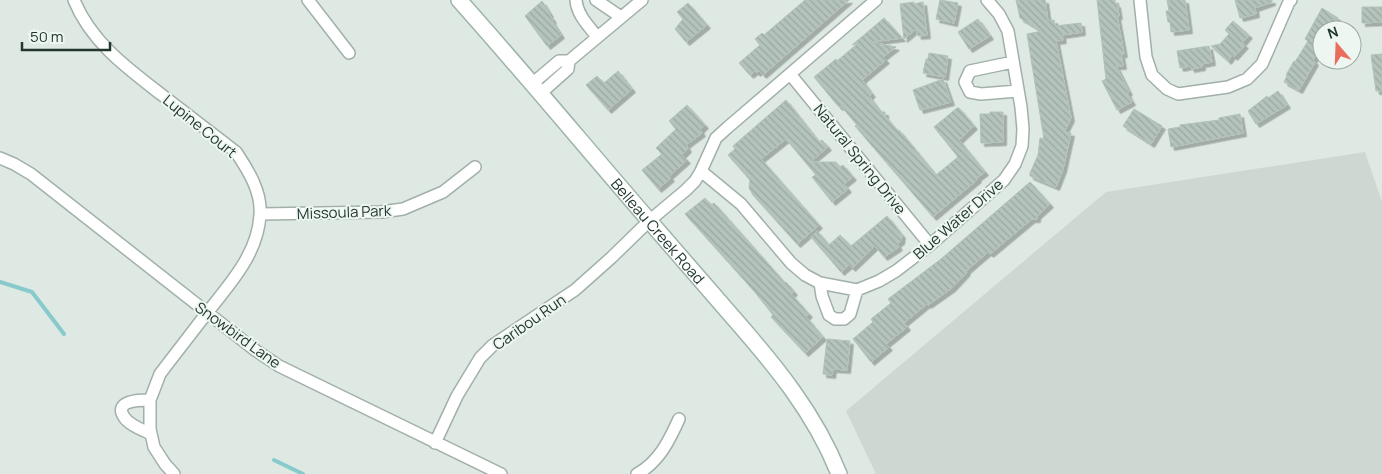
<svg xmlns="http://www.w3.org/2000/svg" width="1382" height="474" font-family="Manrope,sans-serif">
	<defs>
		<pattern id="building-back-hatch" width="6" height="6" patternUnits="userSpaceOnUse" patternTransform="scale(1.25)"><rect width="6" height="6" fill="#b4c3bb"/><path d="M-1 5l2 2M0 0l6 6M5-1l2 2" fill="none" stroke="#9aa8a1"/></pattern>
		<filter id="shadow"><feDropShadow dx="3.5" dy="3.5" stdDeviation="0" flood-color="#0004"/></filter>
	</defs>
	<rect width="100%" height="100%" fill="#dee9e3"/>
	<path fill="#ccd8d1" d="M1365 152 1382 202V474H876L846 411 1106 192Z"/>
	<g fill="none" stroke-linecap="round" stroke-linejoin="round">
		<path stroke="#88cacc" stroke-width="4" d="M0 282 32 292 64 334
			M274 460 303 474"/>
	</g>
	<path fill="url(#building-back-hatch)" stroke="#b1c2b9" filter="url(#shadow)" d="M805 0H849L763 75 759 71 757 73 755 71 750 75 739 63 760 45 755 39 762 33 764 35Z
		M940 0 958 3 954 23 936 19Z
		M1016 0H1045L1048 21 1054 20 1055 26 1081 23 1082 32 1062 35 1063 40 1056 41 1071 118 1064 132 1071 133 1063 169 1056 187 1030 176V173L1038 155 1040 138 1044 139 1027 34 1042 31 1020 18Z
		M1097 0H1115V4H1117L1119 16H1117L1124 54H1121L1123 66H1116L1129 92 1127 93 1132 102 1117 110 1102 81 1106 79Z
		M1167 0H1185L1189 30 1171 32 1170 22H1168L1166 11H1169Z
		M1235 0H1272V2L1255 8 1256 14 1240 18Z
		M542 1 550 14H549L553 20 552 21 561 35 547 46 525 16Z
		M914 2V4L923 2 927 35 918 36 916 29 904 39 900 4Z
		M688 3 707 25 686 42 675 29 683 19 677 12Z
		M1362 7H1382V22L1362 23Z
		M1322 8 1338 18 1331 30H1322V45L1313 60 1315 62 1299 90 1284 82 1287 76 1286 75 1294 61 1295 62 1308 41 1305 39Z
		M884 18 902 38 871 42 896 47 883 57 886 60 862 80 872 94 869 96 876 106 882 112H885V116L889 121 898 131 899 130 936 175 958 157 934 127 957 108H959L974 126 959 140 985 172 977 178 978 179 933 217 855 126 857 125 841 106 839 107 814 77 836 59 837 61 857 44 852 45Z
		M978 19 990 36 969 49 958 32Z
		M1233 21 1249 35 1242 43 1245 45 1234 57 1232 55 1228 61 1211 46 1220 44 1229 34 1225 30Z
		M1209 46 1212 62 1202 64V67L1191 69 1190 66 1180 68 1177 51Z
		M929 53 948 56 945 77 923 73 926 59H928Z
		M1382 54V91H1376L1371 55Z
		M618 71 632 89 608 110 586 85 597 76 604 83Z
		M943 79 951 102 920 110 913 90Z
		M1278 91 1287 105 1256 124 1248 111 1267 96 1268 98Z
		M786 100 819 142 822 140 828 147 810 162H836L840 167 843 165 853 177 844 184 848 189 832 202 812 177 816 175 786 139 761 159 819 225 797 244 753 195 749 188 750 180 728 155 735 149 733 146Z
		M687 105 705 125 700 130 702 133 686 145 688 149 682 155 687 160 669 176 671 178 658 189 642 170 662 154 656 148 676 129 669 121Z
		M1134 109 1162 126 1151 144 1123 126Z
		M990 112H1003V142L981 143 980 114H990Z
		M1240 114 1243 133 1171 147 1168 129 1180 127V125L1219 120V118Z
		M1030 182 1050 204 1037 216V219H1032L990 254 988 252 966 271 967 272 952 288 928 305 927 304 904 323 907 327 886 344 889 347 871 362 853 339 873 322 871 319 891 303 888 299 941 259Z
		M705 198 711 205 714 203 785 283 786 282 794 292 791 294 809 314 806 317 823 337 805 353 771 317 773 315 754 291 685 214Z
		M887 216 902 235 901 241 897 244 899 247 884 257 875 246 852 268 849 265 841 272 811 237 817 231 829 245 840 235 851 246Z
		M827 339 850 341 847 370 833 369 832 375 823 374Z"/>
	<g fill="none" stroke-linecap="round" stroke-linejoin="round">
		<g stroke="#a2b0a9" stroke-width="14">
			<path id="minor" d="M74 0C91 42 127 68 162 95 187 114 211 133 236 152 248 170 262 192 260 215 258 254 229 285 206 314 191 334 175 354 160 374L150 400V429L154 447 165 464 174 474
				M308 0 349 53
				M576 0C577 15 589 26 597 37
				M596 0 621 17
				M1140 0 1146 57 1152 75 1167 89 1178 94 1228 87 1247 79 1262 64 1289 2 1291 0
				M1013 62 970 71 965 82 970 92 981 94 1018 91
				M790 74 930 245
				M533 83 559 61H569L642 0
				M541 93 568 69 569 61
				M0 158 14 164 31 174 255 350 279 366 501 474
				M701 171 741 204 791 263 805 275 820 283 857 290 879 281 896 271 930 245 1004 180 1015 164 1022 146 1023 129 1021 107 1008 31 999 14 987 0
				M261 214 381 212 403 209 443 192 475 167
				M820 283 822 296 829 315 835 319H844L850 314 857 290
				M150 400C141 400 113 400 124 417 129 425 143 430 151 434
				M435 443 457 396 480 358 493 345 575 290 611 258 649 221 686 190 695 181 701 171 716 138 727 128 876 0
				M637 474C659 462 669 441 679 419"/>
		</g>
		<g stroke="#9eb4a9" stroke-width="18">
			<g id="secondary">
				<path id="s1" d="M459 0C527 76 592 155 659 232 683 260 707 287 731 315 774 364 815 413 839 474"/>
			</g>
		</g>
		<use href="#minor" stroke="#fff" stroke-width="11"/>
		<use href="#secondary" stroke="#fff" stroke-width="15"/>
	</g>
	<g text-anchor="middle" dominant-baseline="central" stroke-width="4" stroke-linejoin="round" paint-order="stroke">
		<g font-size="15" fill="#21372e" stroke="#eef6f1">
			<text transform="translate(200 126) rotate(39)">Lupine Court</text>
			<text transform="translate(860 159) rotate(51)">Natural Spring Drive</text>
			<text transform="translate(344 212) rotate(-2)">Missoula Park</text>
			<text transform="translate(958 219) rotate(-41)">Blue Water Drive</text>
			<text stroke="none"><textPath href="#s1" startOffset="305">Belleau Creek Road</textPath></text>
			<text transform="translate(529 322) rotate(-35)">Caribou Run</text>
			<text transform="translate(238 335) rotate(36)">Snowbird Lane</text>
		</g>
	</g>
	<g transform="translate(1337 45) rotate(341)"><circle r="24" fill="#eef6f1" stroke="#9caaa3"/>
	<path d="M0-4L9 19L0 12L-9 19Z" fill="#ea6c5b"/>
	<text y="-8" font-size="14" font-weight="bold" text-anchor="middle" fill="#21372e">N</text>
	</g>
	<path d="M22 42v8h88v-8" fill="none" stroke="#21372e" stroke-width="2.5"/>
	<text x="30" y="42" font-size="15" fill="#21372e" stroke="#eef6f1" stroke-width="4" paint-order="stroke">50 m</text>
</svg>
